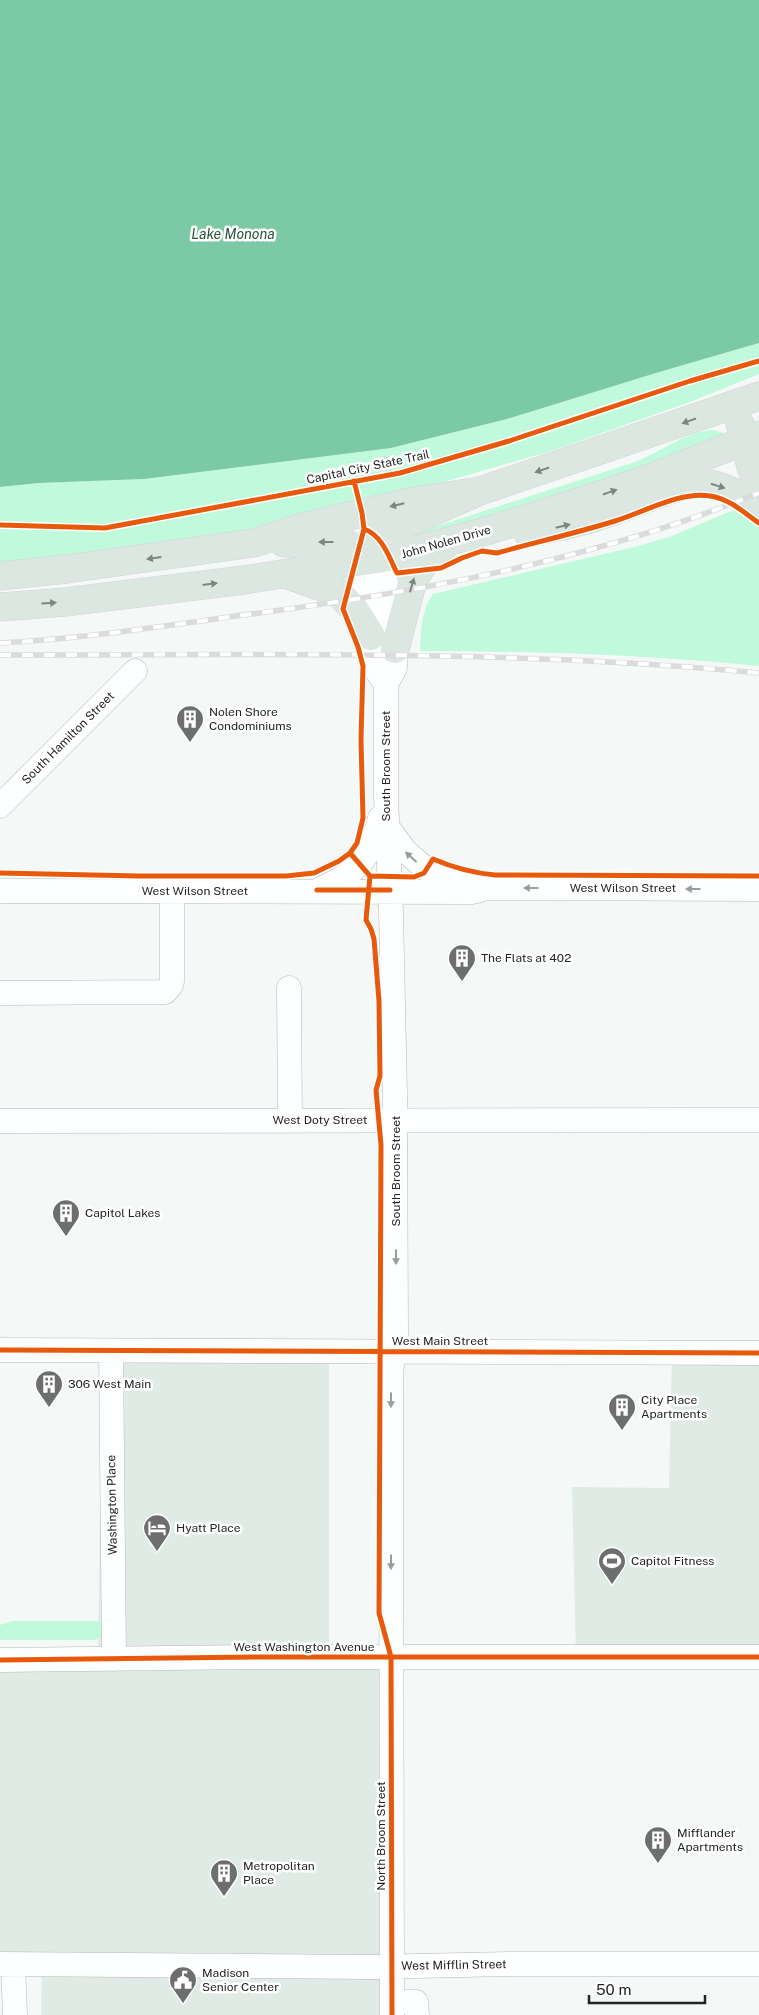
<svg xmlns="http://www.w3.org/2000/svg" width="759" height="2015" font-family="'Public Sans',sans-serif">
	<rect width="100%" height="100%" fill="#f4f8f6"/>
	<path fill="#e1ebe5" d="M102 1351H329V1657H391L392 2015H41L42 1965 0 1964V1660L98 1659Z
		M672 1353H759V1657H576L572 1487 669 1488Z"/>
	<path fill="#c1f9dc" d="M759 343V374L690 402 551 451 409 492 261 529 0 565V487L39 483 144 479 391 448 507 419 656 373Z
		M712 430 724 433 727 439 596 487 406 540 405 538 416 533 638 461 683 438 699 432Z
		M743 506 759 516V666C647 655 533 651 420 651 421 631 421 611 433 594L638 546 672 536Z
		M12 1621H101L104 1622 102 1635 96 1640H0V1625Z"/>
	<path fill="#7ccaa5" d="M0 0H759V343L656 373 507 419 391 448 144 479 39 483 0 487Z"/>
	<g fill="none" stroke-linecap="round" stroke-linejoin="round">
		<g stroke="#b6b9b7" stroke-width="25">
			<path id="minor" d="M386 684 374 667 364 580 365 571 369 560 380 568 385 575 395 649V668L386 684V797L391 912 395 1094 396 1334 391 1373 392 2015
				M0 806 135 671
				M386 825 405 851 426 869 440 876 487 888 759 889
				M322 888C359 872 371 857 380 818
				M0 891 473 892 487 888
				M289 988 290 1120
				M1 993 165 992 171 985 172 981V891
				M0 1121 759 1120
				M0 1350 759 1353
				M111 1351 114 1659
				M0 1660 263 1657H759
				M0 1964 370 1967 509 1964H759
				M13 1965 15 2015
				M392 2002H416L417 2015"/>
		</g>
		<g stroke="#d3d5d4" stroke-width="29">
			<path id="major" d="M740 424 751 467 759 485
				M528 533C557 528 584 522 611 512 632 505 682 482 702 483 723 484 741 497 759 505
				M284 543 344 542 357 550 369 560
				M369 560 379 540 387 532 480 491 759 396
				M288 575 339 593 354 609 371 636
				M0 576 67 569 254 543 299 528 409 502 480 491
				M0 607 65 602 244 580 389 557 480 533 601 495 653 477 759 435
				M395 649 413 580 427 559 446 544"/>
		</g>
		<use href="#minor" stroke="#fdfefe" stroke-width="24"/>
		<use href="#major" stroke="#dce7e2" stroke-width="28"/>
		<g stroke="#dadbda" stroke-width="5.5">
			<path id="rail" d="M0 643C79 639 158 627 236 616 415 593 592 561 759 493
				M0 655C253 655 507 649 759 673"/>
		</g>
		<use href="#rail" stroke="#fff" stroke-width="4" stroke-dasharray="11" stroke-linecap="butt"/>
		<g stroke="#fff" stroke-width="8">
			<path id="cycleway" d="M0 525 105 528 400 473 509 441 690 381 759 361
				M364 529C382 535 389 557 397 573L441 568 462 558 482 551 497 553C537 542 576 533 615 521 644 512 681 491 710 496 730 499 743 512 759 523
				M350 853 370 876 366 920 371 929 374 939 379 1001 380 1076 376 1090 381 1145 379 1613 391 1657 392 2015
				M0 873 139 876H286L314 873 339 861 350 853 357 843 363 818 361 740 363 666 358 647 343 609 364 529 362 513 354 481
				M370 876 414 877 424 873 433 859C454 868 473 873 495 875L759 876
				M317 890H390
				M0 1350 759 1353
				M0 1660 263 1657H759"/>
		</g>
		<use href="#cycleway" stroke="#e8590c" stroke-width="5"/>
	</g>
	<defs><path id="oneway-solid" d="M-6-.8H1V-3.2L6.5 0L1 3.2V.8H-6Z" transform="scale(1.25)"/></defs>
	<g fill="#7f8682">
		<use href="#oneway-solid" transform="translate(689 421) rotate(161)"/>
		<use href="#oneway-solid" transform="translate(542 470) rotate(161)"/>
		<use href="#oneway-solid" transform="translate(718 486) rotate(18)"/>
		<use href="#oneway-solid" transform="translate(610 492) rotate(-19)"/>
		<use href="#oneway-solid" transform="translate(397 505) rotate(167)"/>
		<use href="#oneway-solid" transform="translate(563 526) rotate(-13)"/>
		<use href="#oneway-solid" transform="translate(326 542) rotate(180)"/>
		<use href="#oneway-solid" transform="translate(154 558) rotate(172)"/>
		<use href="#oneway-solid" transform="translate(210 584) rotate(-7)"/>
		<use href="#oneway-solid" transform="translate(412 585) rotate(-74)"/>
		<use href="#oneway-solid" transform="translate(49 603) rotate(-4)"/>
	</g>
	<g fill="#9a9c9b">
		<use href="#oneway-solid" transform="translate(411 857) rotate(-138)"/>
		<use href="#oneway-solid" transform="translate(531 888) rotate(-180)"/>
		<use href="#oneway-solid" transform="translate(693 889) rotate(-180)"/>
		<use href="#oneway-solid" transform="translate(396 1257) rotate(90)"/>
		<use href="#oneway-solid" transform="translate(391 1400) rotate(90)"/>
		<use href="#oneway-solid" transform="translate(391 1562) rotate(90)"/>
	</g>
	<defs>
		<g id="building-pin" transform="scale(1.4375)"><path d="M0 17L-7.5 6A9.5 9.5 0 1 1 7.5 6Z" fill="#6c6f6d" stroke="#fff"/><path d="M-4-6H4V6H1V3H-1V6H-4ZM-2.5-4.3h1.7v1.8h-1.7ZM.8-4.3h1.7v1.8H.8ZM-2.5-1h1.7V.8h-1.7ZM.8-1h1.7V.8H.8Z" fill="#fff"/></g>
		<g id="hotel-pin" transform="scale(1.4375)"><path d="M0 17L-7.5 6A9.5 9.5 0 1 1 7.5 6Z" fill="#6c6f6d" stroke="#fff"/><path d="M-6-4.5h1.5V1H6V5H4.5V3h-9V5H-6ZM-4 0a1.8 1.8 0 1 1 3.6 0ZM.5 0V-2.5h3Q6-2.5 6 0Z" fill="#fff"/></g>
		<g id="stadium-pin" transform="scale(1.4375)"><path d="M0 17L-7.5 6A9.5 9.5 0 1 1 7.5 6Z" fill="#6c6f6d" stroke="#fff"/><path d="M0-5a6.5 5 0 1 0 0 10a6.5 5 0 1 0 0-10ZM-3.5-1.8h7v3.6h-7Z" fill="#fff"/></g>
		<g id="civic-pin" transform="scale(1.4375)"><path d="M0 17L-7.5 6A9.5 9.5 0 1 1 7.5 6Z" fill="#6c6f6d" stroke="#fff"/><path d="M-.6-6.5H3V-4.5H.6V-3L4-1V1h2V6H-6V1h2V-1L-.6-3ZM-1.2 2.5V6h2.4V2.5Z" fill="#fff"/></g>
	</defs>
	<g fill-rule="evenodd">
		<use href="#building-pin" x="190" y="719"/>
		<use href="#building-pin" x="462" y="958"/>
		<use href="#building-pin" x="66" y="1213"/>
		<use href="#building-pin" x="49" y="1384"/>
		<use href="#building-pin" x="622" y="1407"/>
		<use href="#hotel-pin" x="157" y="1528"/>
		<use href="#stadium-pin" x="612" y="1561"/>
		<use href="#building-pin" x="658" y="1840"/>
		<use href="#building-pin" x="224" y="1873"/>
		<use href="#civic-pin" x="183" y="1980"/>
	</g>
	<g text-anchor="middle" dominant-baseline="central" stroke-width="5" stroke-linejoin="round" paint-order="stroke">
		<g font-size="12" fill="#222523" stroke="#fff">
			<text transform="translate(368 467) rotate(-12)">Capital City State Trail</text>
			<text transform="translate(446 542) rotate(-16)">John Nolen Drive</text>
			<text transform="translate(68 738) rotate(-45)">South Hamilton Street</text>
			<text transform="translate(386 766) rotate(-90)">South Broom Street</text>
			<text x="623" y="888">West Wilson Street</text>
			<text x="195" y="891">West Wilson Street</text>
			<text x="320" y="1120">West Doty Street</text>
			<text transform="translate(396 1171) rotate(-90)">South Broom Street</text>
			<text x="440" y="1341">West Main Street</text>
			<text transform="translate(112 1505) rotate(-91)">Washington Place</text>
			<text x="304" y="1647">West Washington Avenue</text>
			<text transform="translate(381 1836) rotate(-90)">North Broom Street</text>
			<text transform="translate(454 1965) rotate(-1)">West Mifflin Street</text>
		</g>
		<g font-size="12" fill="#222523" stroke="#fff" text-anchor="start">
			<text x="209" y="712">Nolen Shore<tspan x="209" dy="14">Condominiums</tspan></text>
			<text x="481" y="958">The Flats at 402</text>
			<text x="85" y="1213">Capitol Lakes</text>
			<text x="68" y="1384">306 West Main</text>
			<text x="641" y="1400">City Place<tspan x="641" dy="14">Apartments</tspan></text>
			<text x="176" y="1528">Hyatt Place</text>
			<text x="631" y="1561">Capitol Fitness</text>
			<text x="677" y="1833">Mifflander<tspan x="677" dy="14">Apartments</tspan></text>
			<text x="243" y="1866">Metropolitan<tspan x="243" dy="14">Place</tspan></text>
			<text x="202" y="1973">Madison<tspan x="202" dy="14">Senior Center</tspan></text>
		</g>
		<g font-size="14" font-style="italic" fill="#26523c" stroke="#fff">
			<text x="233" y="234">Lake Monona</text>
		</g>
	</g>
	<path d="M589 1995v8h116v-8" fill="none" stroke="#222523" stroke-width="2.5"/>
	<text x="596" y="1995" font-size="15" fill="#222523" stroke="#ffffff" stroke-width="4" paint-order="stroke">50 m</text>
</svg>
